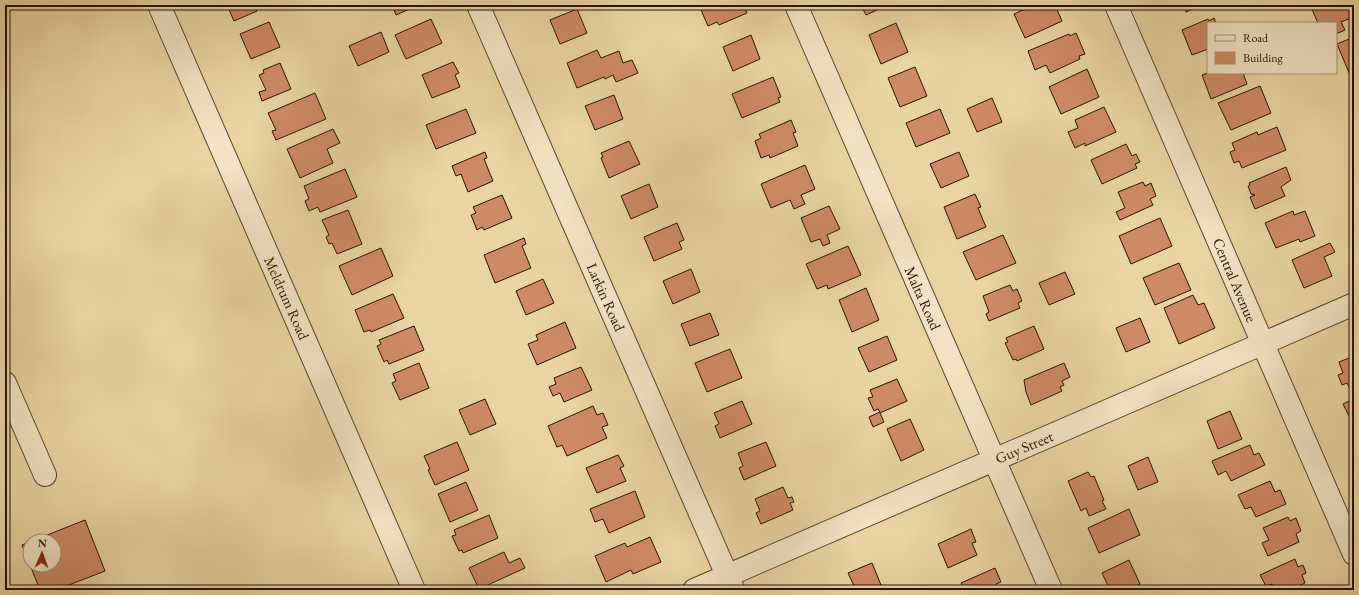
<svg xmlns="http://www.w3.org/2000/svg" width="1359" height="595" font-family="'EB Garamond',serif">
	<rect width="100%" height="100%" fill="#ead4a3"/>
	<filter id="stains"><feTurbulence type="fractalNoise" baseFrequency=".005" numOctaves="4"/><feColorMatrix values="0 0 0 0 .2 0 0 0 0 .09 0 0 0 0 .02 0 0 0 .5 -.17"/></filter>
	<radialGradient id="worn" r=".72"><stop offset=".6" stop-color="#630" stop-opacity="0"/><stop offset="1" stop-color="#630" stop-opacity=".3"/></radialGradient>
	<path fill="#ce8a66" stroke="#271100" d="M227 5H254L257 11 234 21Z
		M392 5H419L396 15Z
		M709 5H743L747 13 719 25 717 22 708 26 701 10 710 6Z
		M861 5H888L866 15Z
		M1034 5H1055L1062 21 1025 38 1014 14Z
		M1183 5H1202L1186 12Z
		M1317 5H1352L1354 10V17L1341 22 1345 30 1336 34V23H1318L1311 7Z
		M577 9 587 33 560 44 550 20Z
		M1214 18 1216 23H1208V49L1192 55 1182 30 1208 19 1209 21Z
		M431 19 442 43 406 59 395 35Z
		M269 22 280 47 251 59 240 34Z
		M896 23 908 52 881 64 869 35Z
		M381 32 389 52 358 66 349 46Z
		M1076 33 1085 54 1079 56 1080 59 1050 73 1046 65 1035 70 1028 51 1069 34 1070 36Z
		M751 35 760 59 733 71 723 47Z
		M1354 37V73L1350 75 1337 44Z
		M597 50 601 58 619 51 623 63 632 60 638 73 616 82 613 75 605 79 604 77 577 88 567 63Z
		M453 62 459 73 455 75 460 87 432 98 422 75Z
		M280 63 291 89 262 101 259 92 266 90 259 75 264 73 263 70Z
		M915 67 927 96 900 107 888 78Z
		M1087 69 1099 97 1061 114 1049 87Z
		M1208 73H1244H1243L1247 84 1211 99 1202 75Z
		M773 77 781 97 778 98 780 102 742 118 732 94Z
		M1260 86 1271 113 1231 130 1218 103Z
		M315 93 326 119 276 140 272 131 276 130 268 113Z
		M614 95 623 119 595 130 585 106Z
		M992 98 1002 122 977 132 967 109Z
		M1104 107 1116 132 1085 146V143L1075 148 1068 132 1078 128 1075 120Z
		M466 109 476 133 436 149 426 125Z
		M940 109 950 133 916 147 906 123Z
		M791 120 796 132 793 133 798 146 770 158 769 155 761 158 755 141 761 138 759 134Z
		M1277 127 1286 150 1242 168 1239 161 1234 163 1230 152 1235 150 1232 143 1257 132 1258 135Z
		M333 129 340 143 327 149 333 163 300 178 287 149Z
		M629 141 640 164 609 178 601 158 603 157 601 153Z
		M1126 144 1132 156 1136 154 1140 162 1135 164 1137 168 1102 184 1091 160Z
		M485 152 487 158 484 159 493 181 468 192 461 174 456 176 452 166Z
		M959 152 969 176 941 188 930 164Z
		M805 165 815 189 801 195 805 204 794 209 790 200 771 208 761 184Z
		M1286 167 1291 180 1281 187 1285 196 1255 209 1250 197 1255 195 1251 194 1248 186 1250 185 1249 183Z
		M345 169 357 197 320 212 318 207 309 211 305 201 309 199 304 186Z
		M1143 182 1145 186 1151 183 1156 196 1150 199 1153 205 1120 220 1116 212 1125 208 1118 192Z
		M649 184 658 207 631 219 621 196Z
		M975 194 981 207 978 208 986 227 957 239 944 207Z
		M502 195 512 218 484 230 482 227 477 230 471 215 476 213 473 207Z
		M829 206 840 229 827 235 830 243 823 246 820 239 811 242 801 218Z
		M348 210 362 244 337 254 332 243 329 244 326 237 329 235 322 220Z
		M1293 211 1294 215 1305 211 1315 236 1300 242 1299 239 1276 248 1265 223Z
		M1160 218 1172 246 1131 264 1119 236Z
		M677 223 684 240 679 242 682 249 654 261 644 237Z
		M1003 235 1016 263 976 280 963 252Z
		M524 238 526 244 522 246 531 268 495 283 484 255Z
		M1330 243 1335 252 1324 257 1332 276 1304 288 1292 260Z
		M848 246 861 275 828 289 827 285 817 289 806 264Z
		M381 248 393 276 352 295 339 266Z
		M1179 263 1191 290 1155 305 1143 278Z
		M691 269 700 292 673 304 663 281Z
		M1065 272 1075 294 1049 305 1039 283Z
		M543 279 554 303 526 315 516 291Z
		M1010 285 1013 291 1017 289 1022 301 1018 303 1020 308 989 321 986 314 989 312 983 296Z
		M866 288 879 320 852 332 839 300Z
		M393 294 404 318 371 332 370 330 364 332 355 310Z
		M1193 295 1198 305 1204 303 1215 328 1179 344 1164 308Z
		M710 313 719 335 690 346 681 324Z
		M1140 318 1150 342 1126 352 1116 328Z
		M565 322 576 348 537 365 528 344 538 340 536 335Z
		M414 326 424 350 389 364 387 360 384 362 377 346 381 344 379 340Z
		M1034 326 1044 349 1017 361 1016 359 1013 360 1005 343 1008 342 1006 338Z
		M887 336 897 360 869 372 858 348Z
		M730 349 742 378 707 392 695 363Z
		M1354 356V389L1351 391 1347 383 1342 385 1338 375 1343 373 1339 362Z
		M419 363 429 388 400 400 392 383 396 381 393 374Z
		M1064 363 1070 377 1062 381 1064 385 1060 387 1062 391 1031 405 1026 392 1024 380Z
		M581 367 592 390 564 402 560 393 553 396 549 387 556 384 554 378Z
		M897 379 907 401 880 413 884 422 873 427 869 417 880 412 878 409 874 411 868 398 873 397 870 390Z
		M485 399 496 424 470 435 459 410Z
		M1354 399V426L1343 404Z
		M742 401 752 424 720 438 715 426 719 424 714 413Z
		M593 406 597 415 603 413 608 425 602 427 607 438 567 456 562 445 557 447 548 426Z
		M1230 411 1242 439 1218 449 1207 421Z
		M910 419 924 450 901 461 887 429Z
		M457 442 469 470 435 485 428 470 430 469 424 456Z
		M766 442 776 466 744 480 739 468 743 466 738 453Z
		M1250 445 1254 455 1259 453 1265 465 1231 481 1226 471 1218 475 1212 461Z
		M618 455 624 466 620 468 626 481 597 493 586 468Z
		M1148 457 1158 482 1138 490 1128 466Z
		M1088 472 1091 477 1094 476 1104 500 1102 501 1106 509 1089 516 1086 508 1081 511 1068 481Z
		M1270 481 1275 492 1280 490 1286 504 1256 517 1251 507 1245 509 1238 495Z
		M466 482 478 510 450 522 438 494Z
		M783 487 788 498 792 497 794 502 790 503 793 510 761 524 756 513 760 511 755 499Z
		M635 491 645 517 609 533 603 519 595 522 590 509Z
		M1129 509 1140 535 1099 553 1088 528Z
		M489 515 498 538 463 553 462 550 459 551 452 536 456 535 454 530Z
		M1288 517 1290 521 1296 518 1301 531 1296 534 1299 542 1268 556 1262 543 1269 540 1263 528Z
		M85 520 105 571 56 590H40L22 545 30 542V565H54V541H32Z
		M971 529 976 542 972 543 977 555 948 568 938 544Z
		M650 537 661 562 633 574 631 570 606 582 595 556 625 543 627 547Z
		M504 552 509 563 520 558 525 568 479 589 469 568Z
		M1295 559 1298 567 1303 565 1306 573 1302 575 1305 583 1290 590H1274L1272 584 1266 586 1260 575Z
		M1129 560 1140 584 1128 590H1110L1102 573Z
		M872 563 881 585 870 590H856L848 573Z
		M995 568 1001 582 996 584 999 590H964L961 583Z
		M843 586 845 590H833Z"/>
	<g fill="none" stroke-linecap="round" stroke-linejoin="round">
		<g stroke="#584229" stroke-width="24">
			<path id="street" d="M159 5 414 590
				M478 5 733 589
				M796 5 1051 590
				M1116 5 1354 554
				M5 383 45 475
				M694 590 1354 304"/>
		</g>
		<use href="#street" stroke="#f1e3c3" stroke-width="22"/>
	</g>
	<g text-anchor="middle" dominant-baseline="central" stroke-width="3" stroke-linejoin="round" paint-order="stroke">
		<g font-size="15" fill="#271100" stroke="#f1e3c3">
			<text transform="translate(1235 280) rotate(67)">Central Avenue</text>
			<text transform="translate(606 297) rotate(66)">Larkin Road</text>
			<text transform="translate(287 298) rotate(66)">Meldrum Road</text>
			<text transform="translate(923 298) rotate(66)">Malta Road</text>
			<text transform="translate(1024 447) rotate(-23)">Guy Street</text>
		</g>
	</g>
	<rect width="1359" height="595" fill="none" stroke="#ead4a3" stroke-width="20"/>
	<rect x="6" y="6" width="1347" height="583" fill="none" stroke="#271100" stroke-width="2"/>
	<rect x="10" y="10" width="1339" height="575" fill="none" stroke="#271100"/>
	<rect x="1207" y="22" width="130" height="52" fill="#f1e3c3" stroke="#a08f75"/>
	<rect x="1215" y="35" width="20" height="6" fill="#f1e3c3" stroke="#a08f75"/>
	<text x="1243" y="42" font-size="12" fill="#271100">Road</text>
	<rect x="1215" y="52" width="20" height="12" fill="#ce8a66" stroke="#a08f75"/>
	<text x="1243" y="62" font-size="12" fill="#271100">Building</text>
	<g transform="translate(42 553) rotate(2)"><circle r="19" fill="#f1e3c3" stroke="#a08f75"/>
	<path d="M0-3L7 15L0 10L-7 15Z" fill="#8f2418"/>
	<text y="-6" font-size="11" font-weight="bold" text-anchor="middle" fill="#271100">N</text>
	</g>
	<rect width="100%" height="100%" filter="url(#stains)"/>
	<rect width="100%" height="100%" fill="url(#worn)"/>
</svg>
